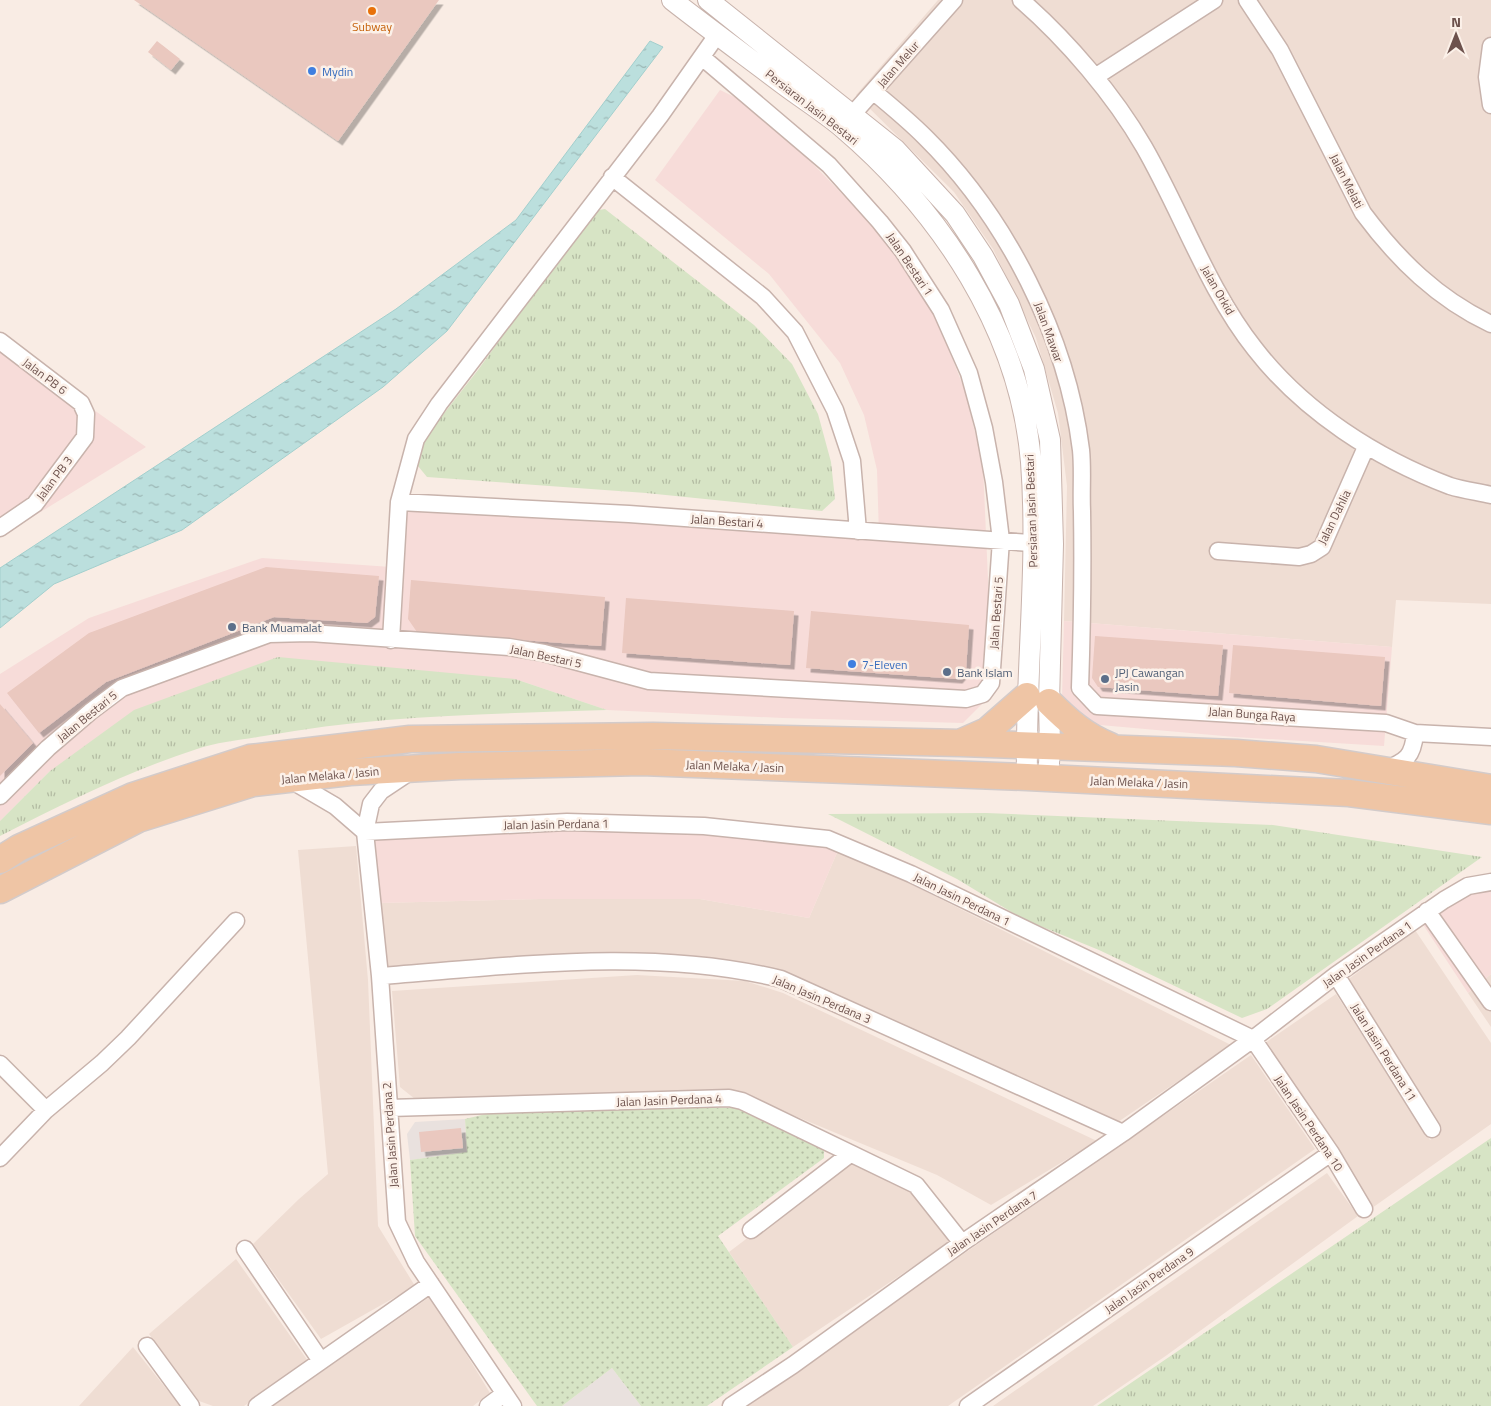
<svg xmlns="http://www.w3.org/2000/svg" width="1491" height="1406" font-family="'Titillium Web',sans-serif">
	<defs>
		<pattern id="grass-tufts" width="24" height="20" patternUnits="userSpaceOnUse" patternTransform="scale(1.25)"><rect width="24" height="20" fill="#d7e4c5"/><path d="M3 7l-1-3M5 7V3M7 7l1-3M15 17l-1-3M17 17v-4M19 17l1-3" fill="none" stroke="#b3bba2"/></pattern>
		<pattern id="park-dots" width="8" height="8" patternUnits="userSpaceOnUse" patternTransform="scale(1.25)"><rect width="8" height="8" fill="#d7e4c5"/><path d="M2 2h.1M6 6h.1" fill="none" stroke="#b3bba2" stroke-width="1.8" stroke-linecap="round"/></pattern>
		<pattern id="water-ripples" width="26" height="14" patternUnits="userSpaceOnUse" patternTransform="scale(1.25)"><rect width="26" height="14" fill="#bbdfdd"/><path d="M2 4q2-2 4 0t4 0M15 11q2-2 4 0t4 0" fill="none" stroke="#9cb7b5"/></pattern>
		<filter id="shadow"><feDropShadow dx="4.5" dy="4.5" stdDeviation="0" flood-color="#0004"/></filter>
	</defs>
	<rect width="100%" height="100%" fill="#f9ece4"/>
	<path fill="#efddd3" d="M938 0H1491V604L1396 600 1392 647 1064 621 1067 486 1058 413 1036 338 993 249 954 192 856 95Z
		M356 846 368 980 378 1226 415 1286 321 1339 253 1244 299 1199 328 1174 298 850Z
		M839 848 1231 1045 1115 1124 780 971 679 958 384 970 380 903 541 899H700L809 918Z
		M1415 930 1491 1043V1124L1372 1208 1265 1043 1336 994 1430 1140 1442 1129 1346 981Z
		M1491 974V1027L1468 993Z
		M637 975 745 981 783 993 1097 1141 991 1205 937 1175 735 1091 415 1099 400 1087 392 991Z
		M1251 1055 1315 1149 948 1406H744Z
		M850 1160 914 1192 953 1240 793 1347 729 1252Z
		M1327 1173 1358 1216 1167 1355 1093 1406H993Z
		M236 1259 308 1361 244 1406H213L199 1401 149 1334Z
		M431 1296 490 1393 473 1406H273Z
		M133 1347 180 1406H79Z"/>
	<path fill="#f7dcd9" d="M720 90 747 103 813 164 888 241 935 314 965 391 983 466 993 693 963 723 783 718 607 710 515 679 50 771 0 821V674L89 618 262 558 391 567 395 495 879 535 877 470 864 415 840 363 769 274 655 180Z
		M0 343 146 447 0 537Z
		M1064 621 1392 647 1384 746 1235 737 1089 724 1062 698Z
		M575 820 839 848 809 918 700 899H541L380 903 370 835Z
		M1491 888V974L1468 993 1422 923 1468 893Z"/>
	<path fill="#e9e1de" d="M465 1119 467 1152 410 1160 407 1134 415 1122Z
		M612 1368 641 1406H562Z"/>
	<path fill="url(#grass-tufts)" d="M605 209 754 325 792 364 818 414 831 462 835 499 822 511 646 493 427 477 418 466 420 444 478 370 593 211Z
		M278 657 515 679 607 710C493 714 377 715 264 736 242 740 218 742 197 749 129 771 64 803 0 836V821L50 771 134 710Z
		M986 813 1273 825 1482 857 1267 1009 1242 1018 1099 950 1023 919 957 879 828 814Z
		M1491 1138V1406H1097Z"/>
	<path fill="url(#park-dots)" d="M610 1106 739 1108 824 1148V1158L718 1236 793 1347 707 1406H641L612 1368 562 1406H537L415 1236 410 1160 467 1152 465 1119 486 1114Z"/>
	<path fill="url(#water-ripples)" stroke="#a3cfcd" d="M650 41 663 47 447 331 383 387 182 530 54 584 0 628V568L396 309 516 220Z"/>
	<path fill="#eac8bf" filter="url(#shadow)" d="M134 0H439L338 141Z
		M157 41 180 59 171 70 148 52Z
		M266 567 379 576 375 617 367 623 274 617 106 682 39 733 7 693 89 633Z
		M411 580 605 597 601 646 417 632 408 619Z
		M626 598 794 611 790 665 622 653Z
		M811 611 969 625 966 670 958 679 806 668Z
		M1095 636 1223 645 1218 696 1098 687 1092 678Z
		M1233 645 1385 657 1381 706 1229 693Z
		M0 704 33 743 0 776Z
		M461 1128 463 1148 421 1152 419 1132Z"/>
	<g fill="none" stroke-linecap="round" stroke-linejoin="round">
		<g stroke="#c8b3ac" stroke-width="19">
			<path id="minor" d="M1021 0C1067 40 1114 95 1144 147 1182 213 1208 290 1255 349 1304 412 1376 458 1450 486 1463 490 1478 492 1491 495
				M1247 0 1280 50 1363 213C1398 260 1438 299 1491 324
				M1491 46 1487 77 1491 105
				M1095 77 1214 0
				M874 92C891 106 909 121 925 137 1006 217 1067 336 1081 450 1083 470 1081 491 1082 511 1083 570 1082 629 1080 688L1097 706 1386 723 1415 733 1491 737
				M844 124 954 0
				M612 177 763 297 795 332 835 410 852 461 858 531
				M0 341 81 403 86 414 85 437 35 504 0 528
				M399 502 629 514 1045 544
				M1218 551 1299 557 1311 554 1322 547 1366 447
				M391 640 399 502 416 439 439 404 660 116 717 35
				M1385 770C1406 761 1413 757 1415 733
				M411 771 381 791 371 804 365 832 380 976 397 1222 416 1262 513 1406
				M289 779 335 806 365 832
				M0 796 48 748 90 712 122 688 269 634 310 633 509 647 544 653 649 681 966 699 983 694 991 683 1001 540 994 482 984 428 969 373 941 310 903 251 880 222 829 165 703 58
				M365 832 567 822 704 826 828 839 911 874 1253 1039
				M1427 911 1491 1002
				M1336 975 1432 1129
				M380 976C513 966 650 947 781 979L1123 1133
				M1253 1039 1331 1153 1364 1209
				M0 1064 46 1110
				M389 1108 729 1098 742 1101 916 1185 962 1243
				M0 1158 46 1110 102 1063 128 1038 236 921
				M751 1230 850 1154
				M245 1249 321 1361
				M147 1346 191 1406
				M257 1406 431 1284
				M488 1406 504 1394
				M731 1406 793 1365 962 1243 1123 1133 1253 1039 1336 975 1444 900 1468 886 1491 882
				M968 1406 1331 1153"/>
		</g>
		<g stroke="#c8b3ac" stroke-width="22">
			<path id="tertiary" d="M672 0C709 29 746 56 783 84 803 99 824 112 843 128 941 212 1020 330 1031 462 1039 567 1025 672 1027 777
				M708 0 895 149 955 214 983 256 1009 304 1034 369 1050 440 1053 544 1049 702 1050 748 1048 779"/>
		</g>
		<g stroke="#d3cbca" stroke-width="29">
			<path id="primary" d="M1049 702C1068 721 1085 736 1110 746
				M962 742 987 731 1027 696
				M0 860 19 848 133 796 250 758 410 739 653 736 961 743 1236 753 1316 759 1491 788
				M0 890 138 819 253 783 350 772 460 766 642 762 1027 777 1349 793 1491 811"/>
		</g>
		<use href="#minor" stroke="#fff" stroke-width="16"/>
		<use href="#tertiary" stroke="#fff" stroke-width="20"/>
		<use href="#primary" stroke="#efc5a5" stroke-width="26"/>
	</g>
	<circle fill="#e8710a" stroke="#fcf1e9" stroke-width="2" cx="372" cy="11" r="5"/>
	<g fill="#3f7fe0" stroke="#fcf1e9" stroke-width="2">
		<circle cx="312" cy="71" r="5"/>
		<circle cx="852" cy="664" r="5"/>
	</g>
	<g fill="#5c6f8a" stroke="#fcf1e9" stroke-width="2">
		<circle cx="232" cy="627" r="5"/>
		<circle cx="947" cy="672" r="5"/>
		<circle cx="1105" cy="679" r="5"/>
	</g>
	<g text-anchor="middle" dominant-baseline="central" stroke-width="5" stroke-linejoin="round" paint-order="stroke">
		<g font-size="12" fill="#c56008" stroke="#fcf1e9">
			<text x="372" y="26">Subway</text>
		</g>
		<g font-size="12" fill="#6d524d" stroke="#fcf1e9">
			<text transform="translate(898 64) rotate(-49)">Jalan Melur</text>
			<text transform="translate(812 107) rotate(38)">Persiaran Jasin Bestari</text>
			<text transform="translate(1347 181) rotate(63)">Jalan Melati</text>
			<text transform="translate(910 264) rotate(56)">Jalan Bestari 1</text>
			<text transform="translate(1218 290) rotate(60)">Jalan Orkid</text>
			<text transform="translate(1049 332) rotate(70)">Jalan Mawar</text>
			<text transform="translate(45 376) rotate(37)">Jalan PB 6</text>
			<text transform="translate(54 478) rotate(-53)">Jalan PB 3</text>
			<text transform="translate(1031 511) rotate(-92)">Persiaran Jasin Bestari</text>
			<text transform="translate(1334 517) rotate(-64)">Jalan Dahlia</text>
			<text transform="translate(727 521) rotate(4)">Jalan Bestari 4</text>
			<text transform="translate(996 613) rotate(-86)">Jalan Bestari 5</text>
			<text transform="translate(546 656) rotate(12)">Jalan Bestari 5</text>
			<text transform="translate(1252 714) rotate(4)">Jalan Bunga Raya</text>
			<text transform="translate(87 716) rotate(-39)">Jalan Bestari 5</text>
			<text transform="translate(735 766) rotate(2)">Jalan Melaka / Jasin</text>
			<text transform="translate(330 775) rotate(-5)">Jalan Melaka / Jasin</text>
			<text transform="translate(1139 782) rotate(2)">Jalan Melaka / Jasin</text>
			<text transform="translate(556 824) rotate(-1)">Jalan Jasin Perdana 1</text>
			<text transform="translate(962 899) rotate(26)">Jalan Jasin Perdana 1</text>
			<text transform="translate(1367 954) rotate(-35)">Jalan Jasin Perdana 1</text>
			<text transform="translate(822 999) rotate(23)">Jalan Jasin Perdana 3</text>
			<text transform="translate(1384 1052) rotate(58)">Jalan Jasin Perdana 11</text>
			<text transform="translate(669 1100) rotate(-2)">Jalan Jasin Perdana 4</text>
			<text transform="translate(1309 1123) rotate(56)">Jalan Jasin Perdana 10</text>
			<text transform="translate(390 1135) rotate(-94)">Jalan Jasin Perdana 2</text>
			<text transform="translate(992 1223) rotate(-34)">Jalan Jasin Perdana 7</text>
			<text transform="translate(1149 1280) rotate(-35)">Jalan Jasin Perdana 9</text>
		</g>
		<g font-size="12" fill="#366cbe" stroke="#fcf1e9" text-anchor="start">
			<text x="322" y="71">Mydin</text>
			<text x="862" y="664">7-Eleven</text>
		</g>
		<g font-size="12" fill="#4e5e75" stroke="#fcf1e9" text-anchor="start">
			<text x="242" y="627">Bank Muamalat</text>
			<text x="957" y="672">Bank Islam</text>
			<text x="1115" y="672">JPJ Cawangan<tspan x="1115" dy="14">Jasin</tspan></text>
		</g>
	</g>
	<g transform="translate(1456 35)" stroke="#fcf1e9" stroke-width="4" paint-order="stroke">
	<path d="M0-4L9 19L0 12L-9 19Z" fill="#6d524d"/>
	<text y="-8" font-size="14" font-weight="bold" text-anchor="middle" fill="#6d524d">N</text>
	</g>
</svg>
